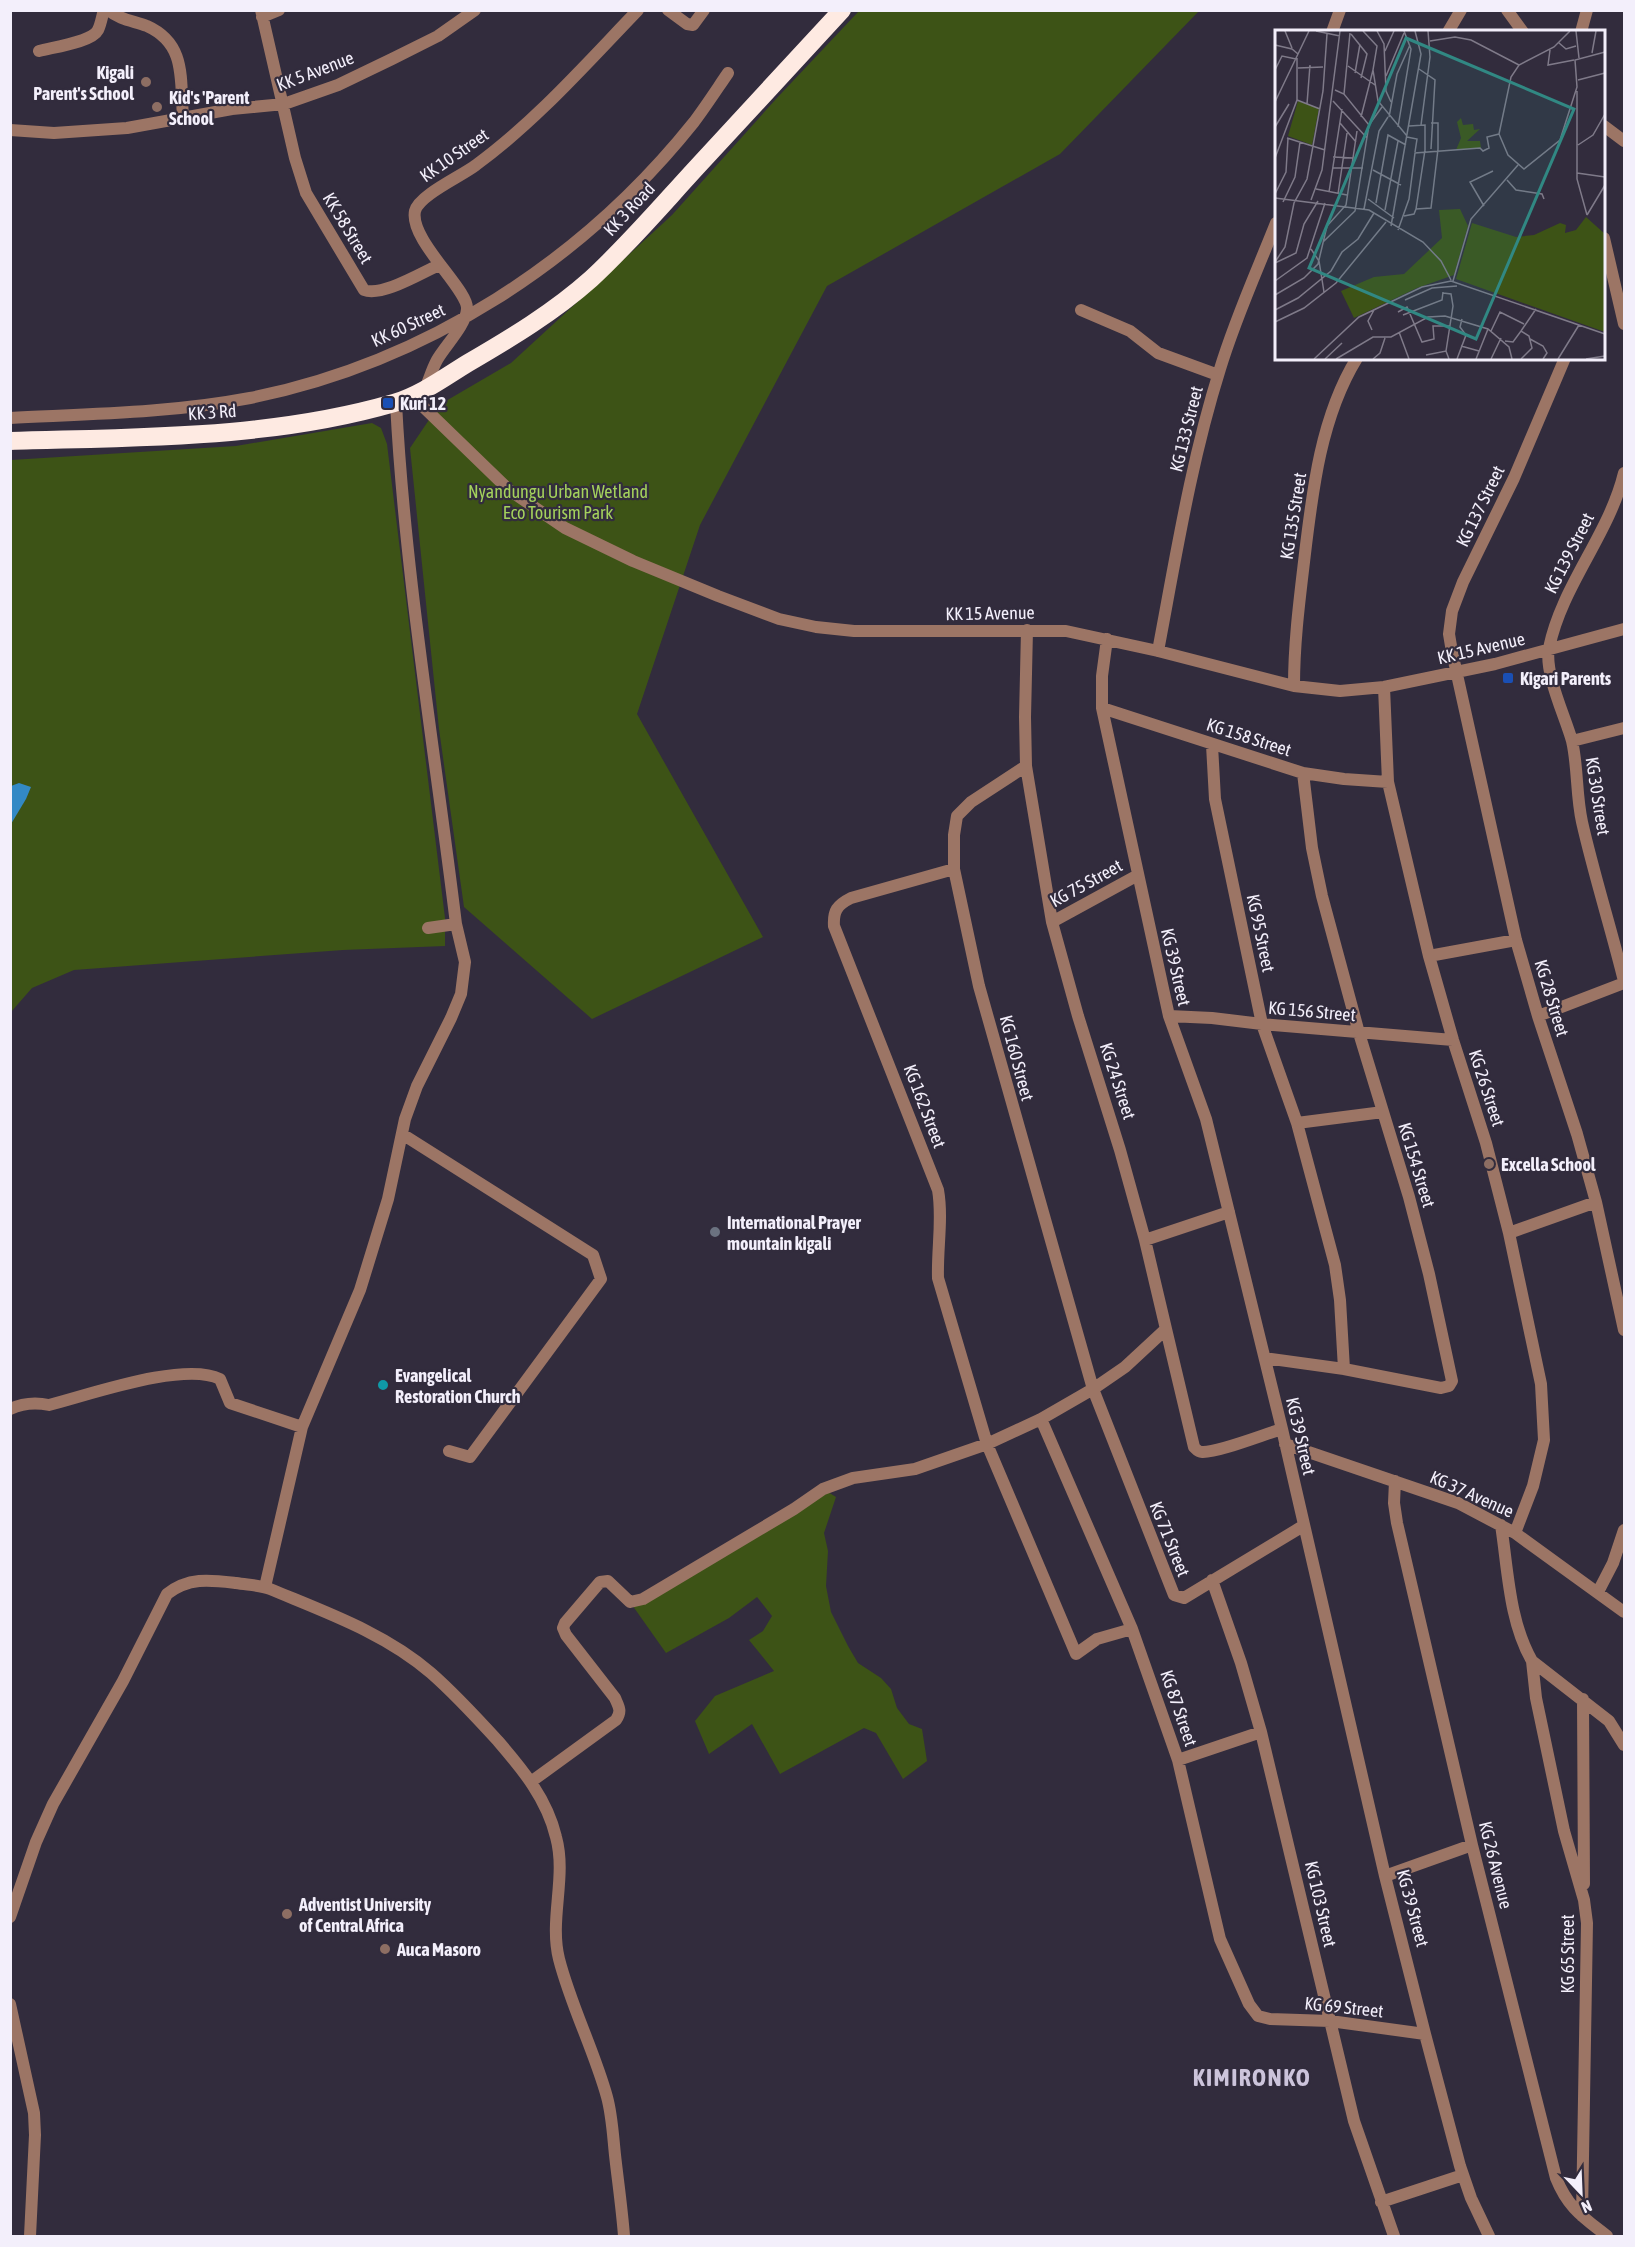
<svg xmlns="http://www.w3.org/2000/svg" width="1635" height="2247" font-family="'Asap Condensed',sans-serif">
	<rect width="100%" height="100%" fill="#322c3d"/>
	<path fill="#3d5316" d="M859 11H1199L1060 154 827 286 700 525 637 714 763 937 592 1019 464 907 439 729 410 448 439 405 511 363 672 215 776 99Z
		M372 423 381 428 387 444 445 918V946L343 950 74 970 32 988 11 1012V460L236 446Z
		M823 1489 836 1497 824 1533 828 1551 826 1586 831 1612 848 1646 858 1663 881 1678 891 1689 897 1708 909 1724 922 1729 927 1761 903 1779 876 1733 864 1728 780 1774 752 1724 709 1754 695 1721 715 1696 774 1671 749 1640 763 1631 772 1616 757 1597 729 1618 666 1653 630 1602Z"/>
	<path fill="#3389c5" d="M19 783 31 787 26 799 11 824V786Z"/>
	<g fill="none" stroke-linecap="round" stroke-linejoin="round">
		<path stroke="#9c7565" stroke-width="12" d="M108 10C120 20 134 21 147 26 187 44 180 80 183 117
			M261 10 295 158 306 193 364 290C382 297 421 273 439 265
			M668 10 687 24 693 25 704 10
			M1507 10 1523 32
			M262 17 279 10
			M1332 32 1340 10
			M1448 32 1461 10
			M1581 32 1587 10
			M39 51C54 47 92 42 98 30 101 24 102 16 104 10
			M1604 126 1624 141
			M10 130 54 133 127 128 232 109 284 104 338 85 392 59 438 36 475 10
			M1604 238 1624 324
			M1081 310 1130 331 1158 353 1218 375
			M1565 358 1514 478 1463 582 1452 611 1449 634 1452 652 1516 940 1538 1016 1577 1134 1596 1202 1624 1330
			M425 389C429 380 432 369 437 360 445 346 466 325 467 309 469 290 409 240 415 211 419 195 462 176 476 165 536 121 586 64 638 10
			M412 396 509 490 565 528 633 561 718 596 779 619 816 627 854 631H1066L1158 651 1294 686 1340 691 1384 687 1495 664 1624 629
			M10 418C90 414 171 413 250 398 425 363 583 261 694 122 706 106 717 89 728 73
			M1624 473C1609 535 1562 585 1549 648 1544 673 1565 716 1572 741 1578 767 1576 795 1582 822 1594 875 1611 928 1624 981
			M1107 639 1102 676V708L1169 1016 1206 1119 1222 1184 1282 1429 1385 1876 1425 2034 1460 2166 1471 2198 1489 2236
			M1158 651C1176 556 1191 461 1220 369 1235 319 1257 271 1276 223
			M1294 686C1294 644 1299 604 1304 562 1312 494 1320 418 1357 358
			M1384 687 1388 782 1429 956 1453 1040 1486 1143 1509 1233 1541 1384 1544 1440 1533 1486 1515 1533
			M1102 708 1303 773 1344 779 1388 782
			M1572 741 1624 728
			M1212 745 1215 799 1262 1024 1297 1123 1335 1265 1340 1300 1344 1369
			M1026 766 971 802 957 816 954 835V869L979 986 1093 1389 1174 1595 1184 1598 1303 1526
			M954 869 851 898C837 905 833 911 834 926L938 1190C943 1218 937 1249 938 1278L987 1444 1076 1654 1097 1639 1132 1629
			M1052 922 1138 875
			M428 928 456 924
			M1429 956 1516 940
			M1169 1016 1212 1018 1262 1024 1453 1040
			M1538 1016 1624 983
			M1297 1123 1383 1112
			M402 1134 593 1255 601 1279 470 1457 449 1451
			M1509 1233 1596 1202
			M1145 1240 1229 1212
			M1166 1329 1194 1447C1197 1450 1198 1452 1202 1452 1217 1453 1265 1434 1282 1429
			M1265 1358 1344 1369 1441 1388 1449 1386 1452 1381 1429 1274 1409 1197 1359 1033 1322 896 1312 848 1303 773
			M10 1409C23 1403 35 1402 49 1405 89 1395 184 1361 220 1379L230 1403 302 1427
			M1041 1419 1132 1629 1178 1760 1220 1939 1249 2004 1258 2016 1270 2019 1330 2021 1425 2034
			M1285 1444 1458 1503 1515 1533 1624 1612
			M1395 1481 1394 1503 1397 1523 1472 1845 1556 2178C1568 2208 1583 2217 1607 2236
			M1501 1525C1508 1570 1509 1621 1532 1661L1609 1721 1624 1745
			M1212 1580 1241 1663 1261 1732 1354 2121 1394 2236
			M265 1587 302 1427 360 1290 388 1199 405 1119 417 1086 451 1018 461 994 465 962 456 924C435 751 405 577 396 403
			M1598 1592 1613 1563 1624 1530
			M1532 1661 1536 1698 1564 1831 1584 1900 1587 1923 1582 2216
			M1583 1699 1584 1884
			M1178 1760 1261 1732
			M532 1781 616 1720C622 1711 619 1707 615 1698L566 1635 563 1628 565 1623 600 1582 608 1581 630 1602 643 1599 794 1509 823 1489 853 1478 915 1469 987 1444 1041 1419 1093 1389 1125 1367 1166 1329 1145 1240 1120 1150 1078 1016 1052 922 1026 766 1025 717 1027 630
			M1385 1876 1472 1845
			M10 1917 36 1842 53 1804 123 1681 167 1594C189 1577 210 1580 236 1583 248 1585 260 1585 270 1589 325 1612 385 1633 431 1673 455 1694 477 1718 498 1741 523 1770 547 1799 556 1837 567 1877 549 1919 559 1959 571 2006 594 2050 607 2097 612 2115 613 2136 615 2155 618 2182 622 2209 624 2236
			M10 2004 34 2113 35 2135 30 2236
			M1381 2202 1463 2175"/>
		<path stroke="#feeae2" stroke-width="18" d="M10 441C139 437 270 439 394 403 421 395 445 377 468 363 511 338 554 312 591 279 629 244 662 205 697 167 745 115 793 63 842 10"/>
	</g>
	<g fill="#8d6e63" stroke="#322c3d" stroke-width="2">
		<circle cx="146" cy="82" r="6"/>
		<circle cx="157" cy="107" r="6"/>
		<circle cx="1489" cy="1164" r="6"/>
		<circle cx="287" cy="1914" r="6"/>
		<circle cx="385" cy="1949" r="6"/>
	</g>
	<g fill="#1a4fb4" stroke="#322c3d" stroke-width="2">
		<rect x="382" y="397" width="12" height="12" rx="3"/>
		<rect x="1502" y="672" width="12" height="12" rx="3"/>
	</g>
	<circle fill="#6b7280" stroke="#322c3d" stroke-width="2" cx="715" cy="1232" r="6"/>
	<circle fill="#0f9aa8" stroke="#322c3d" stroke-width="2" cx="383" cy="1385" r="6"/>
	<g text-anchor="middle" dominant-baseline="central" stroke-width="4.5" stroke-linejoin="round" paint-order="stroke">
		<g font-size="18" fill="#f3effb" stroke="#322c3d">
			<text transform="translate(315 71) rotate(-21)">KK 5 Avenue</text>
			<text transform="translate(454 155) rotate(-35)">KK 10 Street</text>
			<text transform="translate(629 209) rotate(-47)">KK 3 Road</text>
			<text transform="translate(348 228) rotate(59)">KK 58 Street</text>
			<text transform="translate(408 325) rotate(-25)">KK 60 Street</text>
			<text transform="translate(212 412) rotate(-4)">KK 3 Rd</text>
			<text transform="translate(1186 429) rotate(-76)">KG 133 Street</text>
			<text transform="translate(1480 506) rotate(-64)">KG 137 Street</text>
			<text transform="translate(1293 516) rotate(-81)">KG 135 Street</text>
			<text transform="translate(1569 553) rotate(-63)">KG 139 Street</text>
			<text transform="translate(990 613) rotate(-1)">KK 15 Avenue</text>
			<text transform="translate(1481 648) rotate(-13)">KK 15 Avenue</text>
			<text transform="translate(1249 737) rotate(18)">KG 158 Street</text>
			<text transform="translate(1598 796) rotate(81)">KG 30 Street</text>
			<text transform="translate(1086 883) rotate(-29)">KG 75 Street</text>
			<text transform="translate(1261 933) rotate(78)">KG 95 Street</text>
			<text transform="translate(1176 967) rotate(77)">KG 39 Street</text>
			<text transform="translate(1552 998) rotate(73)">KG 28 Street</text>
			<text transform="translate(1312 1011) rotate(5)">KG 156 Street</text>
			<text transform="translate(1017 1058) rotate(75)">KG 160 Street</text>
			<text transform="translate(1118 1081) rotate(72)">KG 24 Street</text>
			<text transform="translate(1487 1088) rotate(72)">KG 26 Street</text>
			<text transform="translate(925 1106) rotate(69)">KG 162 Street</text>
			<text transform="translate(1417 1165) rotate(73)">KG 154 Street</text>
			<text transform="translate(1301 1436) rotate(77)">KG 39 Street</text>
			<text transform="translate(1472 1494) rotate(24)">KG 37 Avenue</text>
			<text transform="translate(1170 1539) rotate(68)">KG 71 Street</text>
			<text transform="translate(1179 1708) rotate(71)">KG 87 Street</text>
			<text transform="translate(1496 1865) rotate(76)">KG 26 Avenue</text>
			<text transform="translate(1321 1904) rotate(77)">KG 103 Street</text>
			<text transform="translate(1413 1908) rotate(75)">KG 39 Street</text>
			<text transform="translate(1567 1954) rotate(-90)">KG 65 Street</text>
			<text transform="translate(1344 2007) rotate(6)">KG 69 Street</text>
		</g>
		<g font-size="18" font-weight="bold" fill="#f3effb" stroke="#322c3d" text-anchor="start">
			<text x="134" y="72" text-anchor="end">Kigali<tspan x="134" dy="21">Parent's School</tspan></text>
			<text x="169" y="97">Kid's 'Parent<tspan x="169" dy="21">School</tspan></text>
			<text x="400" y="403">Kuri 12</text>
			<text x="1520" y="678">Kigari Parents</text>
			<text x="1501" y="1164">Excella School</text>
			<text x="727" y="1222">International Prayer<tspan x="727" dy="21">mountain kigali</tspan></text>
			<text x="395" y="1375">Evangelical<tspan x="395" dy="21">Restoration Church</tspan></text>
			<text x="299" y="1904">Adventist University<tspan x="299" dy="21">of Central Africa</tspan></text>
			<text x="397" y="1949">Auca Masoro</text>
		</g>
		<g font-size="18" fill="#a4d15c" stroke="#322c3d">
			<text x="558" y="491">Nyandungu Urban Wetland<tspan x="558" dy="21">Eco Tourism Park</tspan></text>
		</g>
		<g font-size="24" font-weight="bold" letter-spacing="1.5" fill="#ccc4db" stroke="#322c3d">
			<text x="1252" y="2077">KIMIRONKO</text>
		</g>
	</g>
	<g transform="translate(1275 30)">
		<rect width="330" height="330" fill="#322c3d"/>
		<path d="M23 71 44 78 37 115 13 106ZM186 88 188 95 198 94 199 100 205 99 192 111H205L206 118 181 120 186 108 182 92ZM185 179 193 196 179 245 142 258 79 288 66 261 99 247 129 244 167 208 164 180ZM311 187 330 204V302L181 249 197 193 241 207 259 205 285 193 291 195 290 203 301 200Z" fill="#3d5316"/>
		<path fill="none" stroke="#7f7a89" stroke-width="1.5" d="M10 1 17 18M41 1 65 6M88 1 102 16 98 40 103 71 132 106M102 1 109 14 111 61 116 72M295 1 279 17 244 35 236 47 224 104 233 125 249 139 285 110 302 57 300 30 330 22M301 1 304 28M76 4 92 24 86 48M155 11 180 7 196 10 244 35M284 13 291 19 301 16M0 15 17 19 23 24M275 20 273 35 299 30M110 21 119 1M317 23 321 1M73 36 100 55M23 38 48 37M144 39 160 50 156 119M0 40 7 26 21 29M80 43 85 14M111 46 129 3M303 50 330 43M60 60 69 64 94 95M302 61V149L312 185M69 64 75 3M22 70 45 79M58 71 92 108M0 72 34 1M32 74 35 35M86 87 98 40M114 87 122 44 135 15M65 93 81 112M146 95 155 27 153 1M0 97 14 74M123 97 136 19 129 1M132 107 142 109 140 122M12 108 50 120M303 115 318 105 330 84M58 127 78 128M0 128 22 70V28M58 138H88M98 140 126 155M302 143 330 147M232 150 241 160 267 164 269 169M41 159 72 165M54 162 67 79M0 164 11 142 13 108M63 164 72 103M0 168 94 180 148 212 166 231 176 250M93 169 119 188M36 170 47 140 65 1M8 172 20 147 25 112M101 173 113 105 131 115M209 176 195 152 218 141M89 179 104 101 113 87M141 179 156 178 163 119V93H156M110 180 123 111M312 185 330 155M129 186 139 184 141 179 150 120V95L134 96M116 196 146 24 140 1M123 200 134 169 140 123 205 118 208 121 214 118 212 107 224 104M48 212 80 181 94 95 107 77M36 219 44 231 49 262M0 232 10 217 19 173 32 149 48 61 52 4M0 233 21 223 29 194 43 171M0 251 32 228 50 173M178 251 196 189 243 135M168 263 176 264 178 276 171 321M0 265 29 248 43 234 52 196 71 175 82 101M130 270 157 258 182 256M0 280 23 268 56 241 67 222 83 209 99 183M123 282 132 277 147 312 159 309 158 296H175M128 285 167 270 168 262M0 292 29 278 61 253 111 192M97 300 93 291 99 280M216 301 225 282 249 294M246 301 261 279M124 302 134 329M255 309 268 316 272 323 268 329M230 311 238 312 246 301 254 306 257 318 246 329M186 316 204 321M151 325 171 321 174 329M39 329 84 287 147 257 176 251 330 304M50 329 67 313M61 329 98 307H116L153 287 170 286 213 299 234 317 237 329M98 329 105 323 110 308M182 329 191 305 185 297 187 289M201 329 213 299M216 329 226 308M283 329 304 295M311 329 330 326"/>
		<path fill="#318883" fill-opacity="0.15" stroke="#318883" stroke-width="3" d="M131 8 299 79 201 309 34 238Z"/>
		<rect width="330" height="330" fill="none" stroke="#f3effb" stroke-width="3"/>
	</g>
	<rect width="1635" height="2247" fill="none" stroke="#f3effb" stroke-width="24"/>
	<g transform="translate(1581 2193) rotate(157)" stroke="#322c3d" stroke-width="4.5" paint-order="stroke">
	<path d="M0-4.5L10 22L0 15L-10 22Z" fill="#f3effb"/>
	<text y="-9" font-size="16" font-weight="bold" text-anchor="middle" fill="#f3effb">N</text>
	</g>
</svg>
